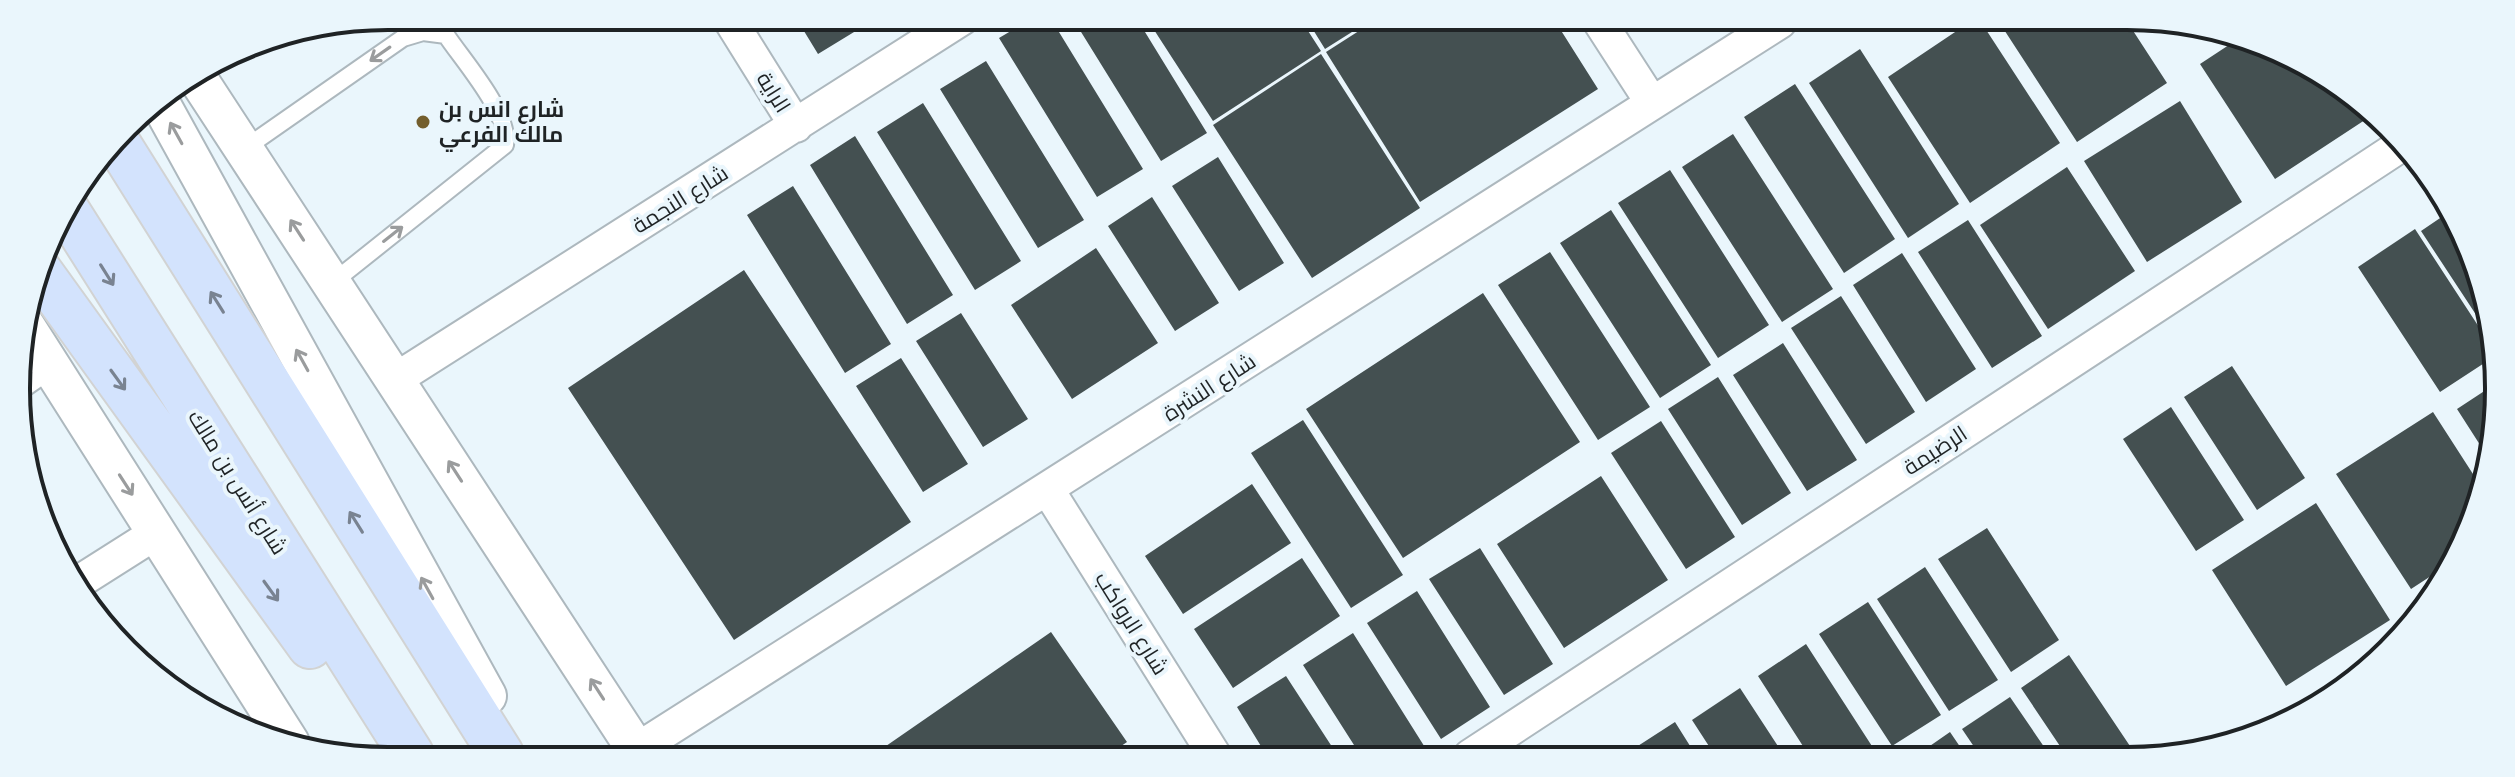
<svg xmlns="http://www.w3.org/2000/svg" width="2515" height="777" font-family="Quicksand,Cairo,sans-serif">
	<rect width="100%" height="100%" fill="#eaf6fc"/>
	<path fill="#445051" d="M796 18H877L818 54Z
		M1031 19H1051L1143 169 1097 197 999 38Z
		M1073 19H1137L1207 133 1161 161Z
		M1147 19 1301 20 1321 51 1213 121Z
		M1307 20H1371L1325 49Z
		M1376 20 1555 21 1598 89 1420 202 1326 52Z
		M1970 22H1981L2060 143 1970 203 1888 77Z
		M1999 22 2128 23 2167 83 2077 142Z
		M2238 39 2334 79 2371 116 2275 179 2200 64Z
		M1860 49 1959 204 1908 238 1809 83Z
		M1321 54 1420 208 1312 278 1213 125Z
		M986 61 1084 220 1038 248 940 89Z
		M1795 84 1895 239 1844 273 1744 117Z
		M2180 101 2242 202 2147 262 2084 161Z
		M923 103 1021 261 975 290 877 132Z
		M1733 134 1833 289 1782 322 1682 167Z
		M855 136 953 295 907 324 810 165Z
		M1218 157 1284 263 1239 291 1172 186Z
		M2067 167 2135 271 2048 329 1980 225Z
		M1670 170 1769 325 1718 358 1618 203Z
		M793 186 891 344 845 373 747 215Z
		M1152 197 1219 303 1175 331 1108 226Z
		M1611 210 1711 365 1660 398 1560 243Z
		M2449 212 2492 316V339L2421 231Z
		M1968 220 2042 336 1992 368 1918 252Z
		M2415 229 2492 347V358L2440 392 2358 267Z
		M1096 248 1158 343 1072 399 1011 305Z
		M1550 252 1650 407 1598 440 1498 285Z
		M1902 253 1976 369 1926 402 1853 285Z
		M744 270 911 522 734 640 568 388Z
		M1483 293 1580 442 1403 558 1306 409Z
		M1841 296 1915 412 1866 444 1791 328Z
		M961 313 1028 419 983 447 916 341Z
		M1783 343 1857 460 1807 491 1733 375Z
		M901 358 968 464 923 492 856 386Z
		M2232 366 2305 478 2257 510 2184 397Z
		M1718 377 1791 493 1742 525 1668 409Z
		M2492 386V462H2491L2457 409Z
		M2171 407 2244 520 2196 551 2123 439Z
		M2433 412 2482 488 2454 561 2411 589 2336 474Z
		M1303 420 1403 575 1351 608 1251 453Z
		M1661 421 1735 537 1686 569 1611 453Z
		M1601 476 1668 580 1564 648 1497 544Z
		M1252 484 1291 543 1183 614 1145 556Z
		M2316 503 2390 620 2286 686 2212 570Z
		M1987 528 2059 640 2011 672 1938 559Z
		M1480 548 1553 664 1504 695 1429 579Z
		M1302 558 1340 616 1233 688 1194 629Z
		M1925 567 1998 680 1949 711 1877 599Z
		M1417 591 1490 707 1441 739 1367 623Z
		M1868 602 1941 715 1892 746 1819 634Z
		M1051 632 1127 742 1108 755H873Z
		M1353 633 1426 749 1416 756H1361L1303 665Z
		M1806 644 1879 757H1810L1758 676Z
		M2069 655 2138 758H2068L2021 688Z
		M1286 676 1338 756H1267L1237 707Z
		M1740 688 1785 757H1716L1692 720Z
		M2010 697 2051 757H1981L1962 729Z
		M1675 722 1697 757H1629L1627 753Z
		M1950 732 1967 757H1914Z"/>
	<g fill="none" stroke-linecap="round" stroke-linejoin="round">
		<g stroke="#adb8be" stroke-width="20">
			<path id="service" d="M244 149 403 38 423 32 446 35C464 62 510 113 505 145L332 283
				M22 390 52 369"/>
		</g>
		<g stroke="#adb8be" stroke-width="36">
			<path id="minor" d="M728 17 796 126
				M1599 21 1652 103
				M396 379 963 18
				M1048 490 1215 756
				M74 585 156 533
				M636 750 1780 22
				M1470 756 2400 146"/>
		</g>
		<g stroke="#adb8be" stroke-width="42">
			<path id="tertiary" d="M196 76 639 754
				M158 99 487 696
				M24 324 290 743"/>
		</g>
		<g stroke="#d2d3d3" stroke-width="48">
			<path id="primary" d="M117 142 501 754
				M66 209 411 754
				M40 272 310 646"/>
		</g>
		<use href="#service" stroke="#fff" stroke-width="16"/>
		<use href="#minor" stroke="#fff" stroke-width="32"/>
		<use href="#tertiary" stroke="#fff" stroke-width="38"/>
		<use href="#primary" stroke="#d3e3fd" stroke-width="44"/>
	</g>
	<defs><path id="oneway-shaft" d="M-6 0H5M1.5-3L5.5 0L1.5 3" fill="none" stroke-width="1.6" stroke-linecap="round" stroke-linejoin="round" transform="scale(2)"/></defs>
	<g stroke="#9a9c9d">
		<use href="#oneway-shaft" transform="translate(380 54) rotate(145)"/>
		<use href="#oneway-shaft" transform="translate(176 133) rotate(-119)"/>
		<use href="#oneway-shaft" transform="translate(297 230) rotate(-123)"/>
		<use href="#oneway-shaft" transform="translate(393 234) rotate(-38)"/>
		<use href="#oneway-shaft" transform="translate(302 360) rotate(-119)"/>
		<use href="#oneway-shaft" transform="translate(455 471) rotate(-123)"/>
		<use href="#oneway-shaft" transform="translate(126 485) rotate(57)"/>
		<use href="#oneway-shaft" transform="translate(427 588) rotate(-119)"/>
		<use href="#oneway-shaft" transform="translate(597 689) rotate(-123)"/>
	</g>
	<g stroke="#798391">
		<use href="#oneway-shaft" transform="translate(107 275) rotate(58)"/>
		<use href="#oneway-shaft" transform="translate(217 302) rotate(-122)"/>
		<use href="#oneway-shaft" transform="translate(118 380) rotate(54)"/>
		<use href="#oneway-shaft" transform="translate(356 522) rotate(-122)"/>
		<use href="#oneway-shaft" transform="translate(271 591) rotate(54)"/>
	</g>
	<circle fill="#735e2d" stroke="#eaf6fc" stroke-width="3" cx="423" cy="122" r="8"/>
	<g text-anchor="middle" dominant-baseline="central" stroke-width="8" stroke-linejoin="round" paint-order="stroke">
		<g font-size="22" fill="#1f2325" stroke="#eaf6fc">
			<text transform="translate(774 92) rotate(58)">الراية</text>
			<text transform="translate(680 199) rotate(-32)">شارع النجمة</text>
			<text transform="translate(1209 387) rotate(-33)">شارع النشرة</text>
			<text transform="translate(1935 450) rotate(-33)">الرضيمة</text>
			<text transform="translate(238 482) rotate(58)">شارع أنس بن مالك</text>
			<text transform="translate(1132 623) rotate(58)">شارع الرواكب</text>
		</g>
		<g font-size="22" font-weight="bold" fill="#1f2325" stroke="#eaf6fc" text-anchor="start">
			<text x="439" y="109">شارع انس بن<tspan x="439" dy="25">مالك الفرعي</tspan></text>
		</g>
	</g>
	<path d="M0 0H2515V777H0ZM388 30H2127A358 358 0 0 1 2485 388V389A358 358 0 0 1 2127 747H388A358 358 0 0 1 30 389V388A358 358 0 0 1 388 30Z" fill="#eaf6fc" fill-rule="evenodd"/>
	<path fill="none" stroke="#1f2325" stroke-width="4" d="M388 30H2127A358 358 0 0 1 2485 388V389A358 358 0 0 1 2127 747H388A358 358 0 0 1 30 389V388A358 358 0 0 1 388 30Z"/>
</svg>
